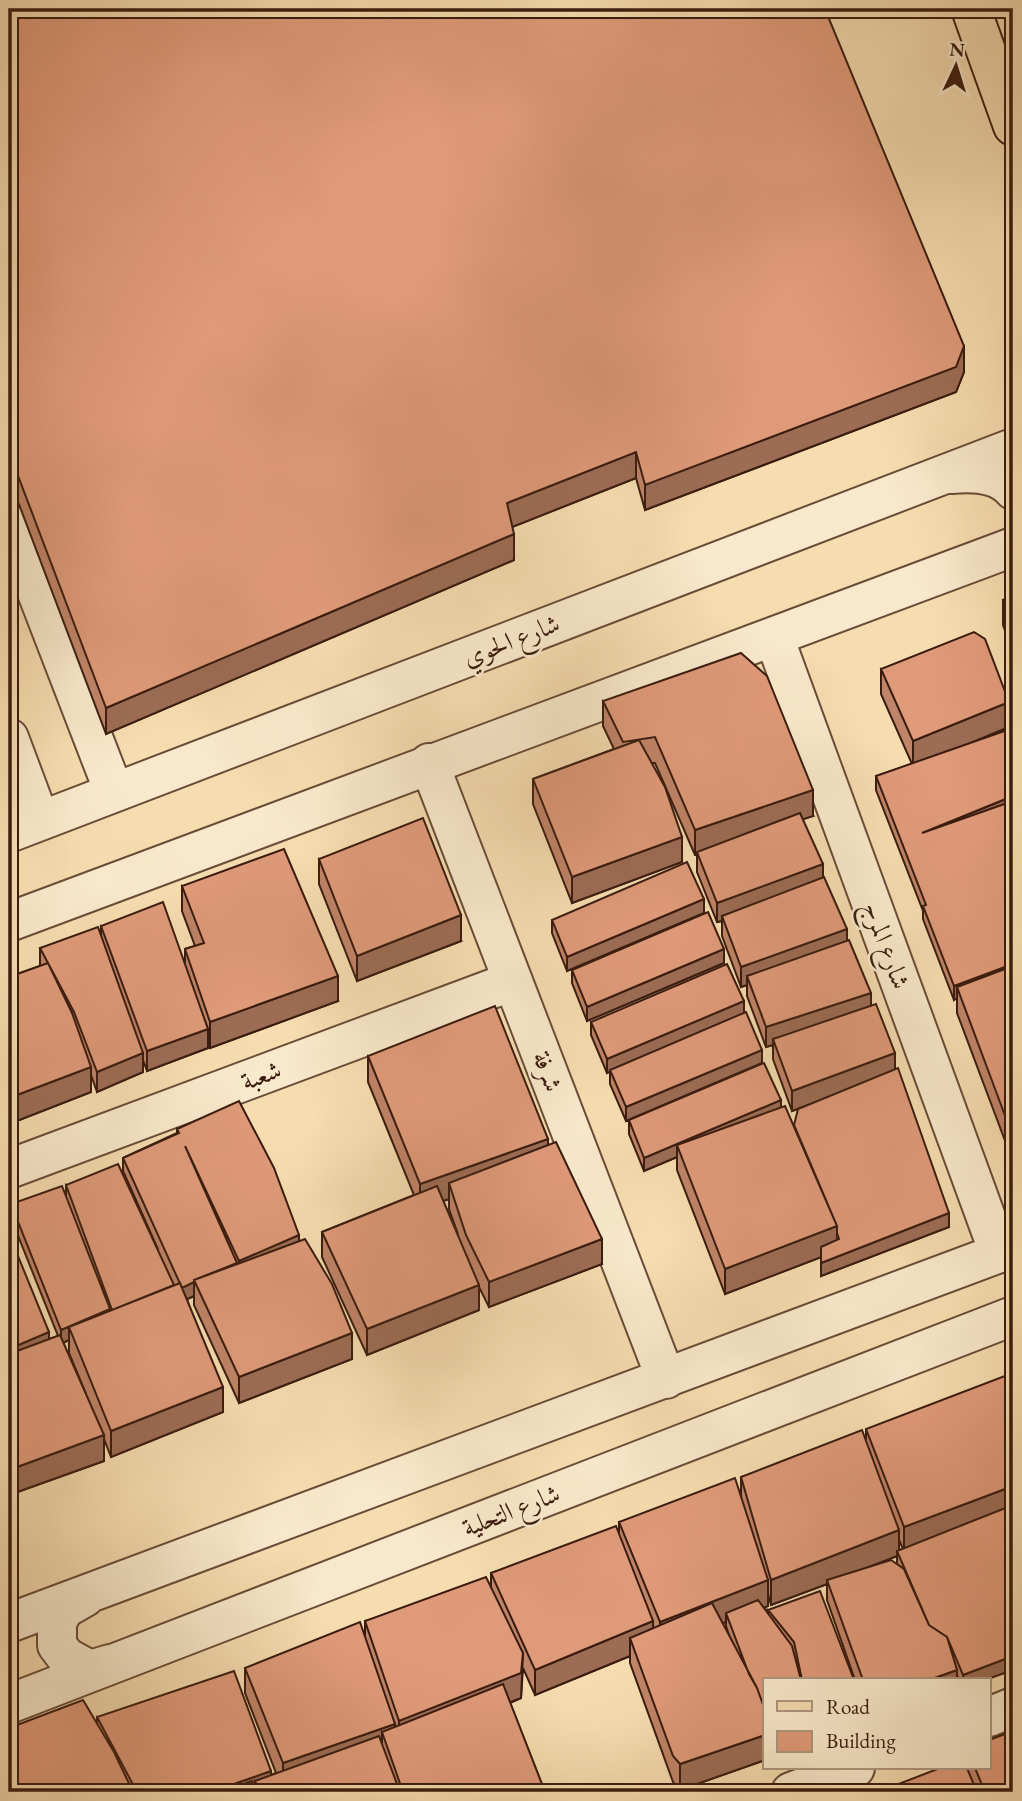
<svg xmlns="http://www.w3.org/2000/svg" width="1022" height="1801" font-family="'EB Garamond',Amiri,serif">
	<rect width="100%" height="100%" fill="#f6ddb0"/>
	<filter id="stains"><feTurbulence type="fractalNoise" baseFrequency=".00286" numOctaves="4"/><feColorMatrix values="0 0 0 0 .2 0 0 0 0 .09 0 0 0 0 .02 0 0 0 .5 -.17"/></filter>
	<radialGradient id="worn" r=".72"><stop offset=".6" stop-color="#630" stop-opacity="0"/><stop offset="1" stop-color="#630" stop-opacity=".3"/></radialGradient>
	<g fill="none" stroke-linecap="round" stroke-linejoin="round">
		<g stroke="#694c37" stroke-width="42">
			<path id="minor" d="M951 474C972 472 999 473 1013 490
				M9 520 114 792
				M774 637 999 1253
				M9 738 40 821
				M429 763 666 1379
				M9 833 1013 448
				M9 922 1013 547
				M9 1169 513 981
				M85 1597 64 1609 57 1622V1645L66 1657 90 1670 110 1664
				M9 1623 1013 1248
				M9 1704 1013 1316
				M989 1717 1013 1707
				M791 1792 855 1768"/>
		</g>
		<g stroke="#3a1c0f" stroke-width="42">
			<path id="major" d="M971 9 1013 126"/>
		</g>
		<use href="#minor" stroke="#f9e9cc" stroke-width="38"/>
		<use href="#major" stroke="#f6ddb0" stroke-width="38"/>
	</g>
	<path fill="#c08468" stroke="#3a1c0f" stroke-width="2" fill-rule="evenodd" d="M9 9 964 372 956 392 645 510 636 478 512 527 514 560 106 734 9 478Z
		M1013 596V653L1003 625V600Z
		M881 669 1009 727 970 743 1013 728V1162L957 1013V998L954 1000 923 919V911L876 790V776L912 764 881 694Z
		M603 701 813 816 802 819 823 878 895 1069 949 1227 821 1276V1257L725 1294 677 1170V1157L644 1171 629 1134V1120L781 1107 794 1127 819 1101 792 1111 773 1059V1045L766 1047 747 996V985L741 987 722 936V921L717 922 697 872V855H695L655 763H652L682 862 572 903 533 804V779L614 749 603 726Z
		M319 859 461 941 357 981 319 884Z
		M182 886 338 1001 210 1048 208 1041V1048L147 1071 143 1060V1072L97 1092 91 1075V1092L9 1124V977L40 966V948L101 936V926L185 965V949L195 946 182 911Z
		M704 913 567 971 552 933V920Z
		M724 963 587 1021 572 983V970Z
		M744 1013 762 1063 626 1121 610 1084V1071L607 1073 591 1035V1022Z
		M368 1056 548 1145 602 1264 489 1307 479 1287V1310L367 1355 322 1257V1232L414 1195 368 1082ZM449 1199V1209L458 1234 443 1201Z
		M177 1129 299 1241 352 1359 239 1403 194 1305V1296L187 1299 223 1412 111 1457 104 1439V1461L9 1495V1234L49 1339 58 1336 11 1218V1204L66 1197V1185L157 1247 123 1171V1158L177 1133ZM69 1340V1353L86 1394 63 1343Z
		M866 1429 985 1680H959L957 1675V1680H855L827 1600V1584L771 1605 768 1594V1606L764 1607 768 1613V1610L854 1680H765V1760L680 1790 673 1782 630 1663V1656L535 1695 523 1668 521 1698 510 1703 545 1792H9L97 1724V1717L271 1775 276 1773 245 1693V1668L365 1637V1621L491 1586V1573L619 1534V1522L741 1496V1477L866 1439ZM899 1540 903 1549 899 1550ZM897 1556V1564L867 1568ZM726 1622V1626L730 1638 722 1623Z
		M968 1768H989L1013 1792H878L968 1769Z"/>
	<path fill="#9c6c55" stroke="#3a1c0f" stroke-width="2" d="M964 346V372L956 392 645 510V485Z
		M636 452V478L507 529V503Z
		M514 534V560L106 734V708Z
		M1009 702V727L913 767V741Z
		M813 790V816L698 854 697 852V855H695V830Z
		M1013 796V810L922 833Z
		M682 837V862L572 903V877Z
		M823 864V884L722 916V921L717 922V903Z
		M704 899V913L567 971V957Z
		M461 915V941L357 981V956Z
		M847 929V949L747 976V985L741 987V967Z
		M724 949V963L587 1021V1007Z
		M1013 964V978L957 987V998L954 1000V986Z
		M338 976V1001L210 1048V1022Z
		M871 993V1013L773 1039V1045L766 1047V1027Z
		M744 1001V1015L607 1073V1059Z
		M208 1029V1048L147 1071V1051Z
		M762 1050V1063L626 1121V1107Z
		M143 1053V1072L97 1092V1072Z
		M895 1053V1073L792 1111V1091Z
		M91 1067V1092L9 1124V1098Z
		M781 1100V1114L677 1145V1157L644 1171V1158Z
		M548 1139V1164L449 1183V1199L420 1209V1184Z
		M949 1213V1227L821 1276V1263Z
		M837 1226V1251L725 1294V1269Z
		M299 1235V1248L239 1275V1261Z
		M602 1239V1264L489 1307V1282Z
		M194 1282V1296L181 1302V1288Z
		M479 1285V1310L367 1355V1329Z
		M110 1309V1323L69 1327V1340L61 1344V1330Z
		M49 1332V1346L9 1363V1349Z
		M352 1333V1359L239 1403V1377Z
		M223 1387V1412L111 1457V1431Z
		M104 1435V1461L9 1495V1470Z
		M1013 1486V1511L904 1553V1527Z
		M899 1530V1555L897 1551V1556L828 1583 827 1580V1584L771 1605V1580Z
		M768 1580V1606L729 1621 726 1613V1622L660 1647V1622Z
		M653 1621V1647L630 1638V1656L535 1695V1670Z
		M523 1653 521 1698 399 1746V1721Z
		M1013 1656V1670L985 1680H963V1675Z
		M957 1670V1680H929Z
		M395 1724V1749L382 1732V1754L283 1789V1763Z
		M765 1735V1760L680 1790V1764Z
		M271 1771V1792L255 1781V1792H211Z"/>
	<path fill="#df9a79" stroke="#3a1c0f" stroke-width="2" d="M9 9H825L964 346 956 367 645 485 636 452 507 503 514 534 106 708 9 452Z
		M1013 596V628L1003 600Z
		M974 632 985 639 1009 702 913 741 881 669Z
		M741 653 767 676 813 790 695 830 655 737 623 742 603 701Z
		M1013 728V796L922 833 1013 801V964L954 986 923 906 926 905 876 776Z
		M639 740 665 787 682 837 572 877 533 779Z
		M800 813 823 864 717 903 697 852Z
		M423 818 461 915 357 956 319 859Z
		M284 849 338 976 210 1022 185 949 204 943 182 886Z
		M687 862 704 899 567 957 552 920Z
		M824 877 847 929 741 967 722 916Z
		M163 902 208 1029 147 1051 101 926Z
		M708 912 724 949 587 1007 572 970Z
		M98 927 143 1053 97 1072 74 1012 40 948Z
		M849 940 871 993 766 1027 747 976Z
		M48 963 72 1013 91 1067 9 1098V977Z
		M727 964 744 1001 607 1059 591 1022Z
		M1013 966V1137L957 987Z
		M876 1004 895 1053 792 1091 773 1039Z
		M495 1006 548 1139 420 1184 368 1056Z
		M746 1012 762 1050 626 1107 610 1070Z
		M764 1063 781 1100 644 1158 629 1120Z
		M898 1068 949 1213 821 1263V1247L839 1239 837 1233V1226L794 1125 798 1109Z
		M239 1101 274 1168 299 1235 239 1261 185 1146 237 1263 194 1280V1282L182 1288 123 1158 179 1133 177 1129Z
		M785 1106 837 1226 725 1269 677 1145Z
		M556 1142 602 1239 489 1282 466 1235 449 1183Z
		M118 1164 174 1285 112 1310 66 1185Z
		M62 1186 110 1309 61 1330 11 1204Z
		M437 1186 479 1285 367 1329 322 1232Z
		M9 1234 49 1332 9 1349Z
		M305 1239 332 1284 352 1333 239 1377 194 1280Z
		M180 1283 223 1387 111 1431 69 1327Z
		M60 1335 104 1435 9 1470V1354Z
		M1010 1374 1013 1382V1486L904 1527 866 1429Z
		M862 1430 899 1530 771 1580 741 1477Z
		M735 1478 768 1580 660 1622 619 1522Z
		M1013 1505V1656L963 1675 947 1637 929 1625 897 1551Z
		M616 1526 653 1621 535 1670 491 1573Z
		M891 1560 904 1569 929 1625 947 1637 957 1670 929 1680H863L827 1580Z
		M486 1577 523 1653 521 1673 399 1721 365 1621Z
		M820 1591 854 1680H802L794 1642 768 1610Z
		M758 1600 792 1646 801 1680H765V1710L757 1688 749 1674 726 1613Z
		M712 1603 757 1688 765 1710V1735L680 1764 673 1756 630 1638Z
		M360 1622 395 1724 283 1763 245 1668Z
		M234 1671 271 1771 211 1792H137L97 1717Z
		M503 1684 545 1792H403L382 1732Z
		M83 1700 114 1752 133 1792H9V1728Z
		M1013 1731V1792H985L975 1768H989V1740Z
		M379 1736 400 1792H260L255 1781Z
		M940 1768H967L977 1792H878Z
		M252 1781 256 1792H222Z"/>
	<g text-anchor="middle" dominant-baseline="central" stroke-width="5" stroke-linejoin="round" paint-order="stroke">
		<g font-size="26" fill="#3a1c0f" stroke="#f9e9cc">
			<text transform="translate(511 640) rotate(-21)">شارع الحوي</text>
			<text transform="translate(887 945) rotate(70)">شارع المرج</text>
			<text transform="translate(548 1071) rotate(69)">شرفة</text>
			<text transform="translate(261 1075) rotate(-20)">شعبة</text>
			<text transform="translate(511 1510) rotate(-21)">شارع التحلية</text>
		</g>
	</g>
	<rect width="1022" height="1801" fill="none" stroke="#f6ddb0" stroke-width="35"/>
	<rect x="10" y="10" width="1001" height="1780" fill="none" stroke="#3a1c0f" stroke-width="3.5"/>
	<rect x="18" y="18" width="987" height="1766" fill="none" stroke="#3a1c0f" stroke-width="2"/>
	<rect x="763" y="1678" width="228" height="91" fill="#f9e9cc" stroke="#ad9780" stroke-width="2"/>
	<rect x="777" y="1701" width="35" height="10" fill="#f6ddb0" stroke="#ad9780" stroke-width="2"/>
	<text x="826" y="1714" font-size="21" fill="#3a1c0f">Road</text>
	<rect x="777" y="1731" width="35" height="21" fill="#df9a79" stroke="#ad9780" stroke-width="2"/>
	<text x="826" y="1748" font-size="21" fill="#3a1c0f">Building</text>
	<g transform="translate(956 66) rotate(4)" stroke="#f9e9cc" stroke-width="5" paint-order="stroke">
	<path d="M0-5L12 26L0 18L-12 26Z" fill="#3a1c0f"/>
	<text y="-10" font-size="19" font-weight="bold" text-anchor="middle" fill="#3a1c0f">N</text>
	</g>
	<rect width="100%" height="100%" filter="url(#stains)"/>
	<rect width="100%" height="100%" fill="url(#worn)"/>
</svg>
